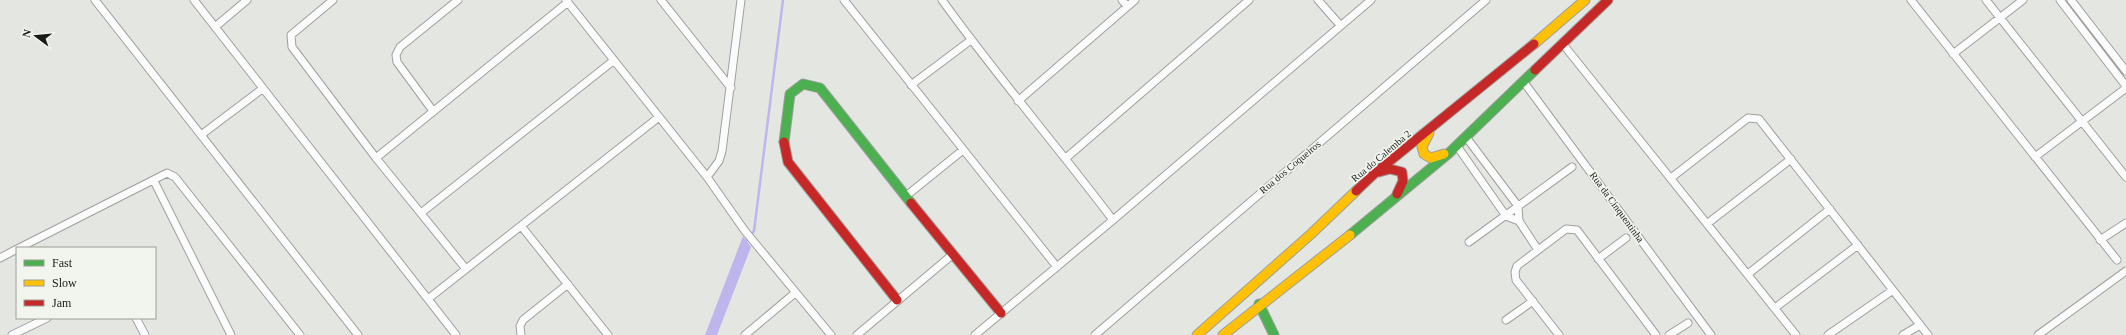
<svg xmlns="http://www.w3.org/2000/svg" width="2126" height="335" font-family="Georgia,serif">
	<rect width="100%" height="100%" fill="#e4e6e2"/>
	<path fill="#bfb5ed" d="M743 236 751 247 717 335H705Z"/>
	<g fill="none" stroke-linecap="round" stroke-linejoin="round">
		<path stroke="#bfb5ed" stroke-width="2.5" d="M747 240 754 231 783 0"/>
		<g stroke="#9ea09d" stroke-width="9">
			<path id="street" d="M95 0 358 335
				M194 0 456 335
				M333 0 291 35 292 47 376 158 466 269
				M566 0 707 177 745 231 831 335
				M661 0 731 88
				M844 0 1057 267
				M942 0C996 75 1057 146 1113 220
				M1122 0 1127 6
				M1318 0 1340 25
				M1911 0 2117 260
				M1986 0 2126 177
				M2060 0 2126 86
				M2071 0 2126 71
				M215 27 247 0
				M1562 43 1796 335
				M1953 54 2023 0
				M1523 81 1711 335
				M911 85 971 40
				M1018 101 1135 0
				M433 111 397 62 396 55 400 47 458 0
				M201 135 262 89
				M1466 137 1518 206 1519 221 1538 250
				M1457 146 1506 216 1519 221
				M2035 157 2126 88
				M376 158 568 2
				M1066 158 1249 0
				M707 177 719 161 722 151 741 0
				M1671 178 1748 118 1759 119 1928 335
				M154 181 231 335
				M906 196 963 150
				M421 213 613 61
				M1708 223 1791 159
				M522 227 608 335
				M2100 240 2126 223
				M1469 242 1572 167
				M19 248 167 173 175 177 300 335
				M0 258 17 249
				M1598 259 1626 238
				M1748 274 1830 209
				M428 299 659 117
				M1775 308 1858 245
				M136 318 145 335
				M1506 320 1533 301
				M12 335 47 318
				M521 335 520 326 523 320 568 284
				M745 335 795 293
				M857 335 952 255
				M975 335 1113 220 1371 0
				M1095 335 1486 0
				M1559 335 1516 280 1515 272 1517 266 1566 229 1577 230 1656 335
				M1669 335 1688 323
				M1828 335 1893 290
				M1903 335 1920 325
				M2038 335 2126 271"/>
		</g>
		<g stroke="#9ea09d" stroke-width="11">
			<path id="fast" d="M784 142 790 94 803 84 820 88 911 203
				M1350 235 1448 154 1535 70
				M1259 304 1274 335"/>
		</g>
		<g stroke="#9ea09d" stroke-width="11">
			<path id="slow" d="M1534 44 1585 0
				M1429 133 1422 147 1424 154 1431 158 1444 154
				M1197 335 1311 234 1356 191
				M1223 335 1350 235"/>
		</g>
		<g stroke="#9ea09d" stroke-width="11">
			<path id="jam" d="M1535 70 1608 0
				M784 142 788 162 897 300
				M1379 172 1390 169 1402 172 1403 181 1397 194
				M1356 191 1375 173 1534 44
				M911 203 1001 313"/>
		</g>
		<use href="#street" stroke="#fbfbfb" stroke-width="7"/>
		<use href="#fast" stroke="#4caf50" stroke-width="9"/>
		<use href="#slow" stroke="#ffc107" stroke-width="9"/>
		<use href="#jam" stroke="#c62828" stroke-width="9"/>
	</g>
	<g text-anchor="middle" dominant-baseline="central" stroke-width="3.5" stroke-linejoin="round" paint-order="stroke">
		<g font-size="10" fill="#191b18" stroke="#f1f5ed">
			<text transform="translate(1381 156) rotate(-40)">Rua do Calemba 2</text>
			<text transform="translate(1290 167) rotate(-40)">Rua dos Coqueiros</text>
			<text transform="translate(1617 207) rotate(54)">Rua da Cinquentinha</text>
		</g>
	</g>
	<rect x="16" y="247" width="140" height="72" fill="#f1f5ed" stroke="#9b9e98"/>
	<rect x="24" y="260" width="20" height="6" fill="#4caf50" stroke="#9b9e98"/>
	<text x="52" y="267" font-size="12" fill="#191b18">Fast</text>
	<rect x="24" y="280" width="20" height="6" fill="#ffc107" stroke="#9b9e98"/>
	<text x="52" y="287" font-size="12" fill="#191b18">Slow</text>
	<rect x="24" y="300" width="20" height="6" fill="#c62828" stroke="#9b9e98"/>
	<text x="52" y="307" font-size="12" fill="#191b18">Jam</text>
	<g transform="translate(36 36) rotate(286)" stroke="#f1f5ed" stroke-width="3" paint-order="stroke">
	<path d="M0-3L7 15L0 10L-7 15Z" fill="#191b18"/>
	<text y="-6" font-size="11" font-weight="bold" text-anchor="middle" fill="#191b18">N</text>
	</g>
</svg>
